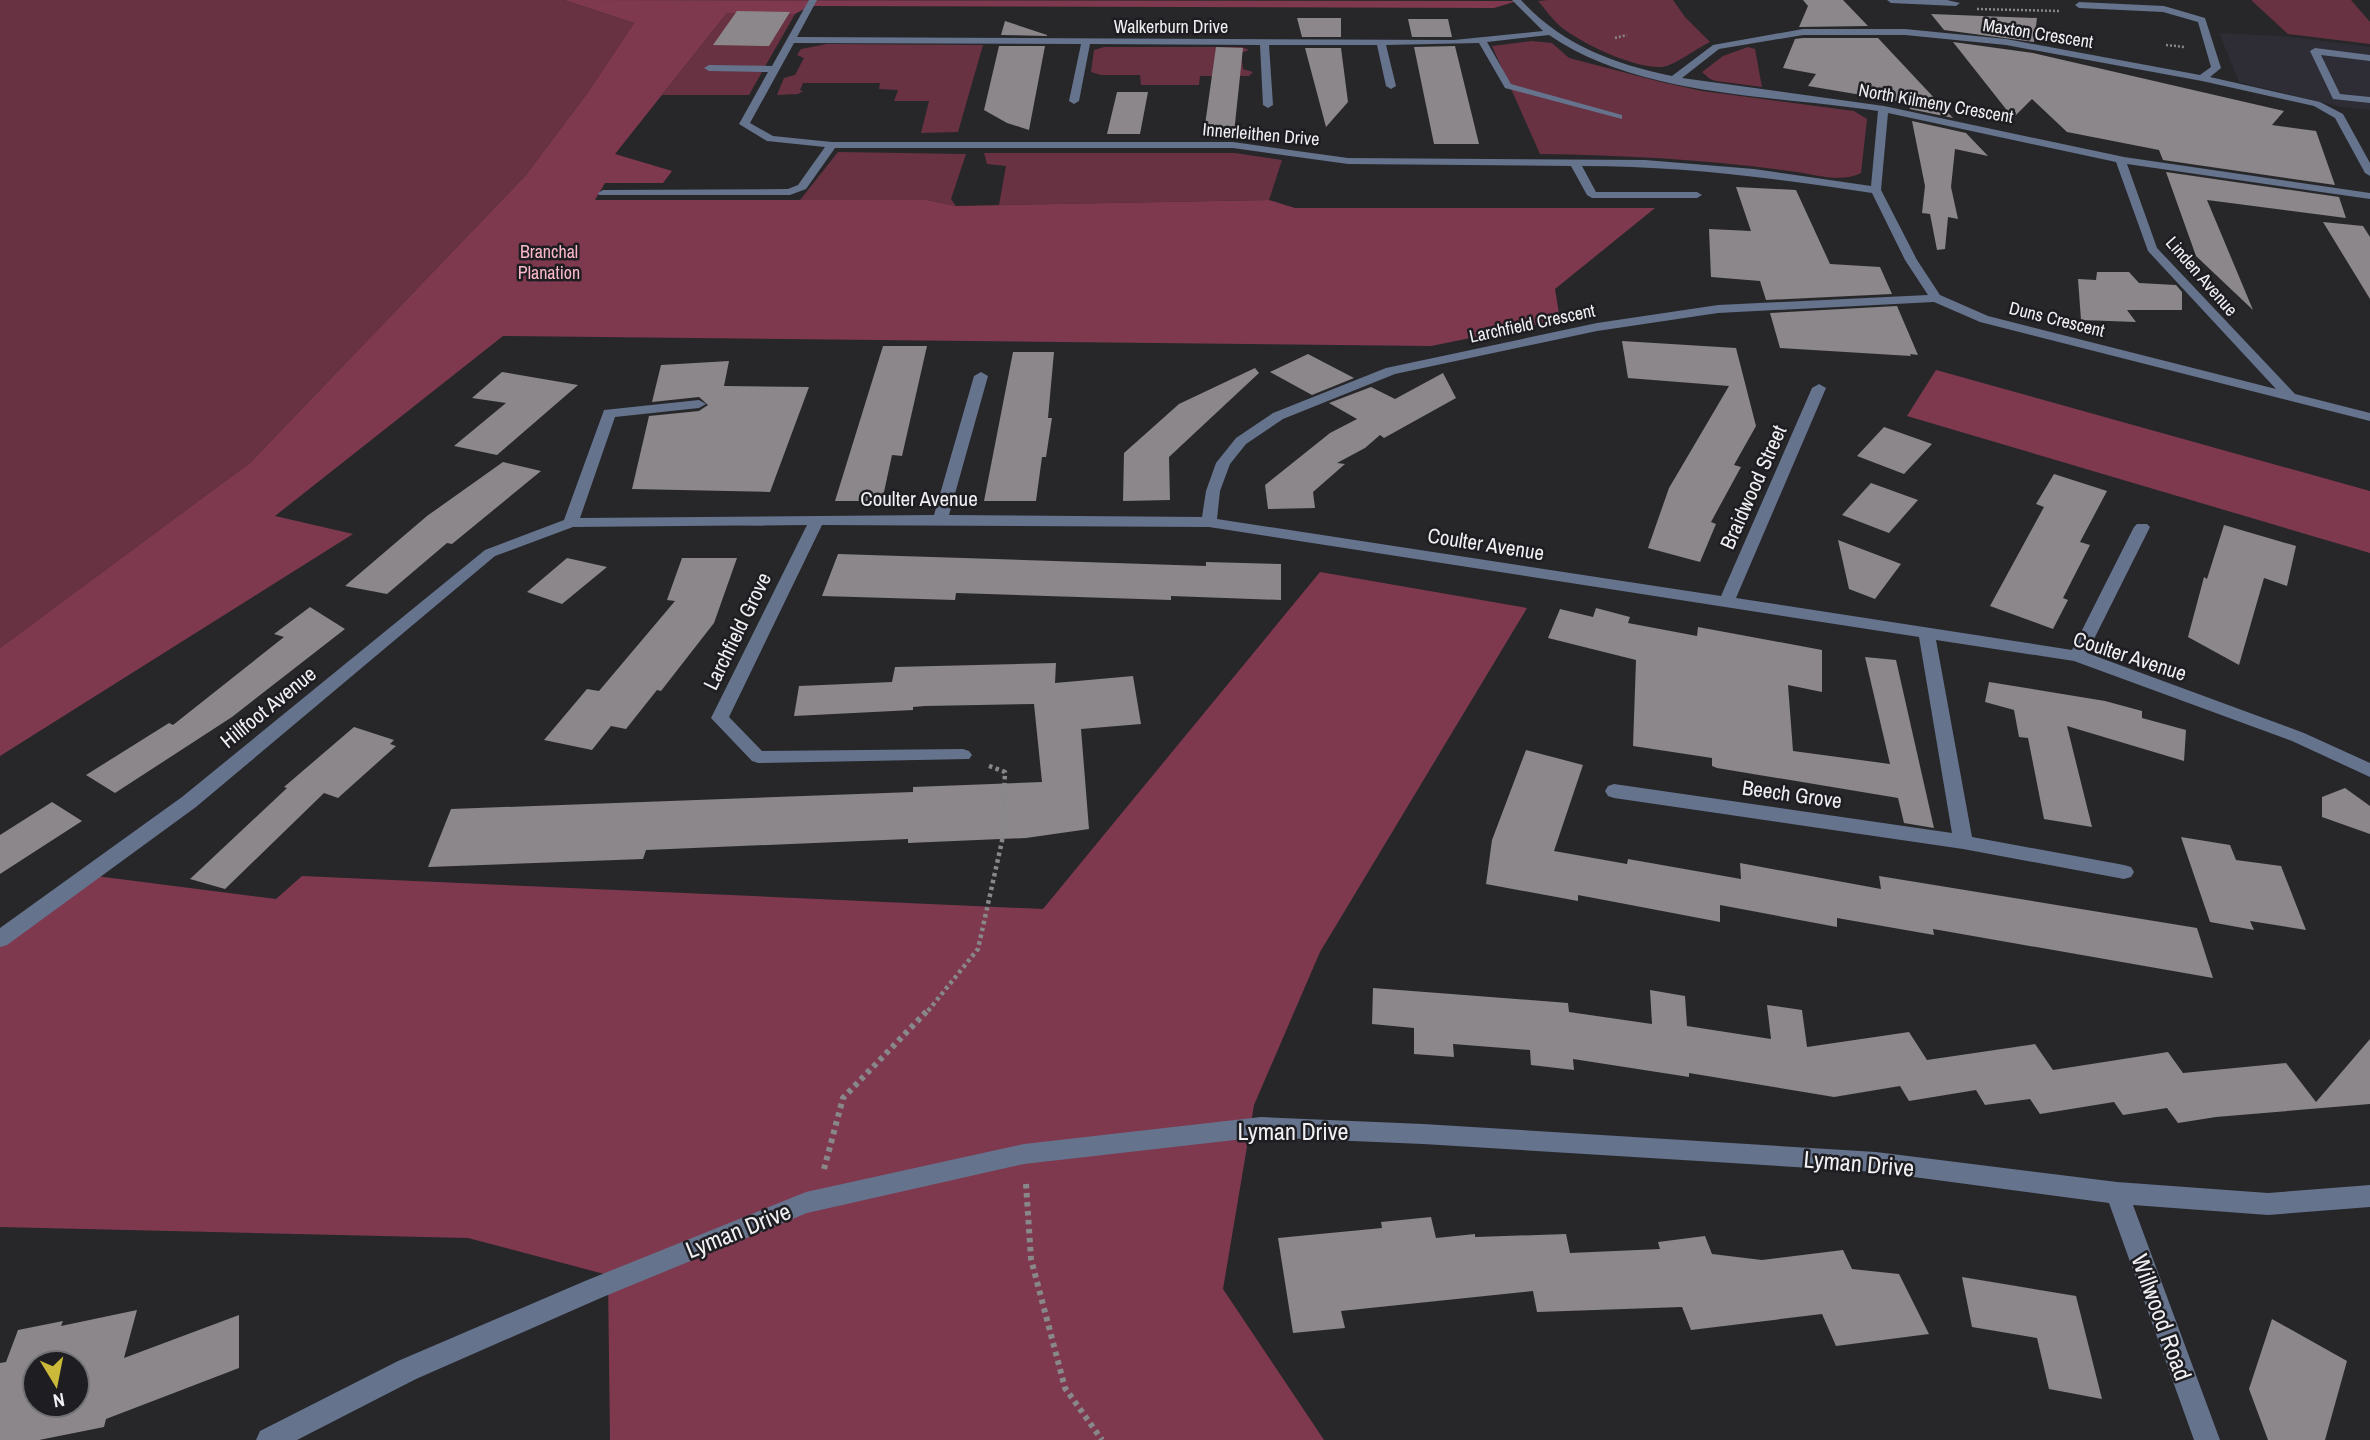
<svg xmlns="http://www.w3.org/2000/svg" width="2370" height="1440" font-family="'Archivo Narrow',sans-serif">
	<rect width="100%" height="100%" fill="#27272a"/>
	<path fill="#2e2c35" d="M2219 33 2283 36 2370 47V110L2341 107 2239 82Z"/>
	<path fill="#683242" d="M0 0H564L634 23 589 91 526 175 251 462 0 648Z
		M1548 0H1673L1685 17 1710 42C1697 48 1674 66 1662 67 1635 69 1580 43 1560 26 1552 19 1545 9 1538 1Z
		M2251 0H2351L2370 22V44L2288 34Z
		M727 13 795 14 749 95H662Z
		M1532 41 1552 43 1569 58 1661 82 1702 91 1854 111 1867 119 1861 173C1842 183 1817 175 1797 172 1712 160 1627 155 1540 154L1492 46Z
		M827 44 983 45 958 132 921 133 929 101H894L898 90 879 89 880 83H803L800 90 803 91 798 94 777 95 784 78 795 75 804 58 797 55 801 49Z
		M1104 47H1242L1249 50 1241 53 1243 69 1253 72 1249 76H1200L1199 85H1141L1140 75H1101L1091 72 1094 50Z
		M1748 47 1755 49 1762 87 1716 81 1710 79 1702 72 1723 56Z
		M838 152 966 154 951 199 956 206 927 200H800Z
		M984 153H1235L1282 160 1269 200 999 205 1006 166 987 164Z"/>
	<path fill="#7f394f" d="M564 0 1517 1 1494 8 810 6 795 14 727 13 615 154 672 171 663 183H605L595 200H927L956 206 1269 200 1295 208H1655L1555 289 1560 320 1431 346 503 336 275 516 353 534 0 756V648L251 462 526 175 589 91 634 23Z
		M1936 370 2370 491V553L1907 416Z
		M1320 572 1527 608 1320 952 1254 1105 1223 1289 1324 1440H610L608 1275 468 1238 0 1227V939L88 875 276 899 302 876 1043 909Z"/>
	<path fill="#8b878a" fill-rule="evenodd" d="M1803 0H1843L1868 26 1799 27 1808 6Z
		M737 11 790 12 769 46 713 45Z
		M1931 14 2037 18 2034 42 1944 30Z
		M1297 18H1341V37H1302Z
		M1408 19H1448L1452 37H1412Z
		M1005 21 1047 35V36L1001 35Z
		M1803 38H1878L1953 118 1910 109 1909 103 1808 86 1816 74 1783 68 1795 39Z
		M1953 42 2033 53 2284 111 2272 125 2316 131 2335 185 2163 160 2159 150 2067 132 2032 99 2013 118Z
		M999 46H1045L1029 130 1007 123 984 110Z
		M1455 46 1479 144H1434L1414 47Z
		M1216 47 1243 48 1234 133 1204 132Z
		M1305 48H1341L1348 102 1326 127Z
		M1117 92H1148L1140 134H1107Z
		M1912 121 1966 133 1988 156 1955 149 1951 187 1958 219 1948 217 1945 249 1937 250 1930 214 1922 213 1925 186Z
		M2166 172 2339 197 2346 218 2207 200 2253 310 2196 256Z
		M1736 187 1796 190 1830 264 1880 267 1892 294 1766 300 1760 281 1711 277 1709 229 1751 231Z
		M2323 222 2363 226 2370 237V299Z
		M2097 272H2129L2139 283 2176 285 2182 292V310H2127L2136 322 2081 320 2078 279 2096 280Z
		M1897 306 1918 355 1910 354 1911 356 1780 348 1770 313Z
		M1622 341 1736 348 1756 426 1734 465 1741 467 1711 522 1716 524 1700 562 1648 548 1669 488 1729 386 1628 378Z
		M883 346H927L902 456 892 455 882 501H835Z
		M1013 352H1054L1048 418H1052L1046 457H1042L1036 501H984Z
		M1308 354 1354 378 1312 395 1270 372Z
		M729 361 724 386 809 387 770 492 632 489 649 416 699 411 708 405 699 397 652 402 661 365Z
		M1255 368 1259 373 1169 457 1170 500 1123 501 1124 453 1179 404Z
		M502 372 578 385 497 455 454 446 506 403 472 398Z
		M1443 373 1456 398 1384 438 1380 435 1365 448 1337 463 1345 464 1313 492 1315 508 1268 509 1265 485 1330 433 1357 419 1329 403 1371 387 1395 399Z
		M1884 427 1932 444 1904 474 1857 456Z
		M503 462 541 471 452 544 447 543 387 594 345 586 427 516Z
		M2054 474 2107 491 2080 542 2090 545 2063 598 2068 600 2053 629 1990 606 2044 507 2036 504Z
		M1871 483 1918 500 1889 533 1842 515Z
		M2224 525 2296 546 2287 586 2264 578 2239 665 2188 637 2204 577 2207 579Z
		M1838 540 1901 564 1875 599 1849 589Z
		M838 554 1206 566V562L1281 564V600L1171 596V600L956 593 955 600 822 596Z
		M567 558 607 567 562 604 527 592Z
		M682 558H737L714 623 661 691 657 690 626 729 611 726 592 750 544 740 587 689 599 691 675 601 667 600Z
		M310 607 345 629 232 717 115 793 86 775 169 723 173 725 284 637 274 634Z
		M1596 608 1630 617 1628 623 1697 636 1698 627 1822 650V692L1788 685 1793 751 1890 764 1865 657 1896 660 1934 828 1904 823 1898 798 1717 768 1712 766V758L1633 746 1636 660 1548 638 1560 609 1593 617Z
		M1056 663 1055 683 1133 676 1141 724 1081 729 1089 829 1026 838 908 843V839L646 850 643 859 428 867 451 809 913 792V787L1042 782 1034 704 925 706 913 707V710L794 716 799 686 892 682 895 667Z
		M1989 682 2105 701 2142 711V718L2186 730 2184 761 2067 726 2092 827 2044 819 2028 738 2019 737 2014 710 1985 702Z
		M354 727 394 740 390 744 396 746 338 798 324 793 225 889 190 879 287 788 284 787Z
		M1526 750 1583 765 1554 851 1627 864 1628 859 1741 879 1740 863 1881 889 1879 876 2197 928 2213 978 1933 929 1934 935 1837 918V927L1720 905V922L1578 895V901L1486 884 1492 840Z
		M2345 788 2370 806V834L2322 817V797Z
		M52 802 82 821 0 874V835Z
		M2181 837 2230 845 2236 860 2281 866 2306 930 2250 921 2254 930 2210 922Z
		M1373 988 1568 1003 1569 1012 1652 1024 1650 990 1685 996 1687 1026 1771 1039 1767 1005 1802 1010 1807 1047 1909 1032 1927 1060 2035 1044 2053 1070 2168 1052 2183 1073 2286 1063 2316 1102 2370 1039V1104L2216 1117 2178 1123 2167 1108 2123 1115 2114 1102 2040 1114 2030 1099 1985 1105 1976 1090 1909 1101 1900 1086 1834 1097 1689 1073V1077L1573 1059 1574 1070 1531 1065 1530 1050 1453 1044 1454 1057 1414 1054V1028L1372 1024Z
		M1431 1217 1436 1238 1475 1234V1237L1566 1234 1570 1253 1660 1249 1658 1242 1705 1236 1712 1254 1762 1260 1843 1250 1852 1269 1899 1274 1929 1334 1836 1346 1822 1314 1691 1330 1682 1307 1537 1312 1533 1291 1341 1311 1345 1328 1293 1333 1278 1238 1382 1228 1381 1222Z
		M1962 1277 2076 1296 2102 1399 2049 1389 2037 1338 1972 1327Z
		M137 1310 124 1358 239 1315V1368L106 1419 104 1427 39 1440H0V1363L6 1362 18 1330 63 1321 61 1326ZM35 1363H77V1405H35Z
		M2272 1319 2347 1361 2325 1440H2268L2249 1389Z"/>
	<g fill="none" stroke-linecap="round" stroke-linejoin="round">
		<path stroke="#88888b" stroke-width="2.5" stroke-dasharray="2 2" stroke-linecap="butt" d="M1977 9 2059 11
			M1615 38 1627 35
			M2166 45 2185 47"/>
		<path stroke="#88888b" stroke-width="4.5" stroke-dasharray="3.5 3.5" stroke-linecap="butt" d="M928 1011 978 949 1002 841 1005 772 987 765"/>
		<path stroke="#88888b" stroke-width="6" stroke-dasharray="4.5 4.5" stroke-linecap="butt" d="M824 1169 843 1098 929 1009
			M1026 1184 1031 1259 1065 1388 1102 1440"/>
		<path fill="#65738d" fill-rule="evenodd" d="M809 0H817L797 37 1454 40 1543 31 1512 0H1521C1562 45 1614 64 1672 76L1713 45 1803 29H1905L2006 39 2200 75 2211 67 2198 22 2163 12 2079 8 2075 5 2079 2 2164 6 2205 18 2221 68 2210 77 2320 102 2343 114 2370 163V176L2365 173 2335 118 2314 106 2202 81 2006 45 1905 35H1803L1719 49 1682 78 1884 106 2124 157 2370 193V199L2127 164 2157 248 2295 394 2370 413V421L1980 322 1934 302 1718 313 1597 331 1395 374 1283 419 1246 444 1230 464 1220 491 1217 519 1721 596 1812 388 1819 384 1826 388 1736 598 2072 650 2134 527 2137 524H2147L2150 527 2087 653 2304 733 2370 763V777L2292 741 2074 661 1936 640 1972 837 2124 865 2131 867 2134 872 2131 877 2124 879 1963 849 1614 798 1608 796 1605 791 1608 786 1614 784 1952 833 1919 637 1209 527 822 525 729 717 762 751 963 749 969 751 972 755 969 759 758 763 752 761 711 718 807 525 573 527 495 556 196 807 7 945 0 947V928L182 797 485 550 564 520 604 410 699 400 706 404 699 408 615 417 580 518 934 515 974 376 981 372 988 376 949 515 1202 517 1206 491 1216 463 1236 438 1273 413 1386 368 1597 323 1718 305 1928 295 1905 260 1872 193C1775 178 1680 166 1582 166L1596 192H1697L1702 195 1697 198H1592L1587 195 1571 166 1348 164 1233 148H835L806 189 790 195H599L598 193 603 190 788 189 798 185 825 147 767 141 739 124 768 72 709 71 704 68 709 65 772 66ZM1549 35C1639 97 1773 95 1878 111L1871 186 1754 169 1645 160 1348 158 1233 142H832L773 136 750 123 794 43 1081 44 1069 101 1074 104 1079 101 1090 44 1260 45 1263 105 1268 108 1273 105 1269 45H1377L1386 86 1391 89 1396 86 1386 45 1479 43 1505 88 1622 119V115L1511 84 1487 42ZM1888 113 2116 162 2148 251 2276 389 1988 316 1940 295 1917 260 1881 190Z
			M1887 0H1947L1960 3 1956 6 1891 3Z
			M2315 48 2370 55V61L2321 55 2340 94 2370 97V103L2333 99 2310 51Z
			M1261 1117 1423 1124 1876 1152 2117 1182 2268 1193 2370 1185V1207L2268 1215 2133 1205 2220 1440H2194L2109 1203 1876 1172 1423 1144 1261 1137 1024 1164 807 1213 603 1297 416 1379 297 1440H256L260 1431 398 1361 585 1281 806 1192 1024 1144Z"/>
	</g>
	<g text-anchor="middle" dominant-baseline="central" stroke-width="5" stroke-linejoin="round" paint-order="stroke">
		<g font-size="18" fill="#f0eff2" stroke="#1e1d21">
			<text x="1171" y="26">Walkerburn Drive</text>
			<text transform="translate(2038 33) rotate(9)">Maxton Crescent</text>
			<text transform="translate(1936 103) rotate(10)">North Kilmeny Crescent</text>
			<text transform="translate(1261 134) rotate(5)">Innerleithen Drive</text>
			<text transform="translate(2202 276) rotate(49)">Linden Avenue</text>
			<text transform="translate(2057 319) rotate(14)">Duns Crescent</text>
			<text transform="translate(1532 323) rotate(-12)">Larchfield Crescent</text>
		</g>
		<g font-size="18" fill="#fab9c9" stroke="#1e1d21">
			<text x="549" y="251">Branchal<tspan x="549" dy="21">Planation</tspan></text>
		</g>
		<g font-size="21" fill="#f0eff2" stroke="#1e1d21">
			<text transform="translate(1753 487) rotate(-66)">Braidwood Street</text>
			<text x="919" y="498">Coulter Avenue</text>
			<text transform="translate(1486 544) rotate(9)">Coulter Avenue</text>
			<text transform="translate(737 631) rotate(-64)">Larchfield Grove</text>
			<text transform="translate(2130 656) rotate(18)">Coulter Avenue</text>
			<text transform="translate(268 707) rotate(-39)">Hillfoot Avenue</text>
			<text transform="translate(1792 794) rotate(8)">Beech Grove</text>
		</g>
		<g font-size="24" fill="#f0eff2" stroke="#1e1d21">
			<text x="1293" y="1131">Lyman Drive</text>
			<text transform="translate(1859 1163) rotate(5)">Lyman Drive</text>
			<text transform="translate(738 1230) rotate(-22)">Lyman Drive</text>
			<text transform="translate(2162 1317) rotate(70)">Willwood Road</text>
		</g>
	</g>
	<g transform="translate(56 1384) rotate(170)"><circle r="33" fill="#1e1d21" stroke="#727175" stroke-width="2"/>
	<path d="M0-5L12 26L0 18L-12 26Z" fill="#cbba39"/>
	<text y="-10" font-size="19" font-weight="bold" text-anchor="middle" fill="#f0eff2">N</text>
	</g>
</svg>
